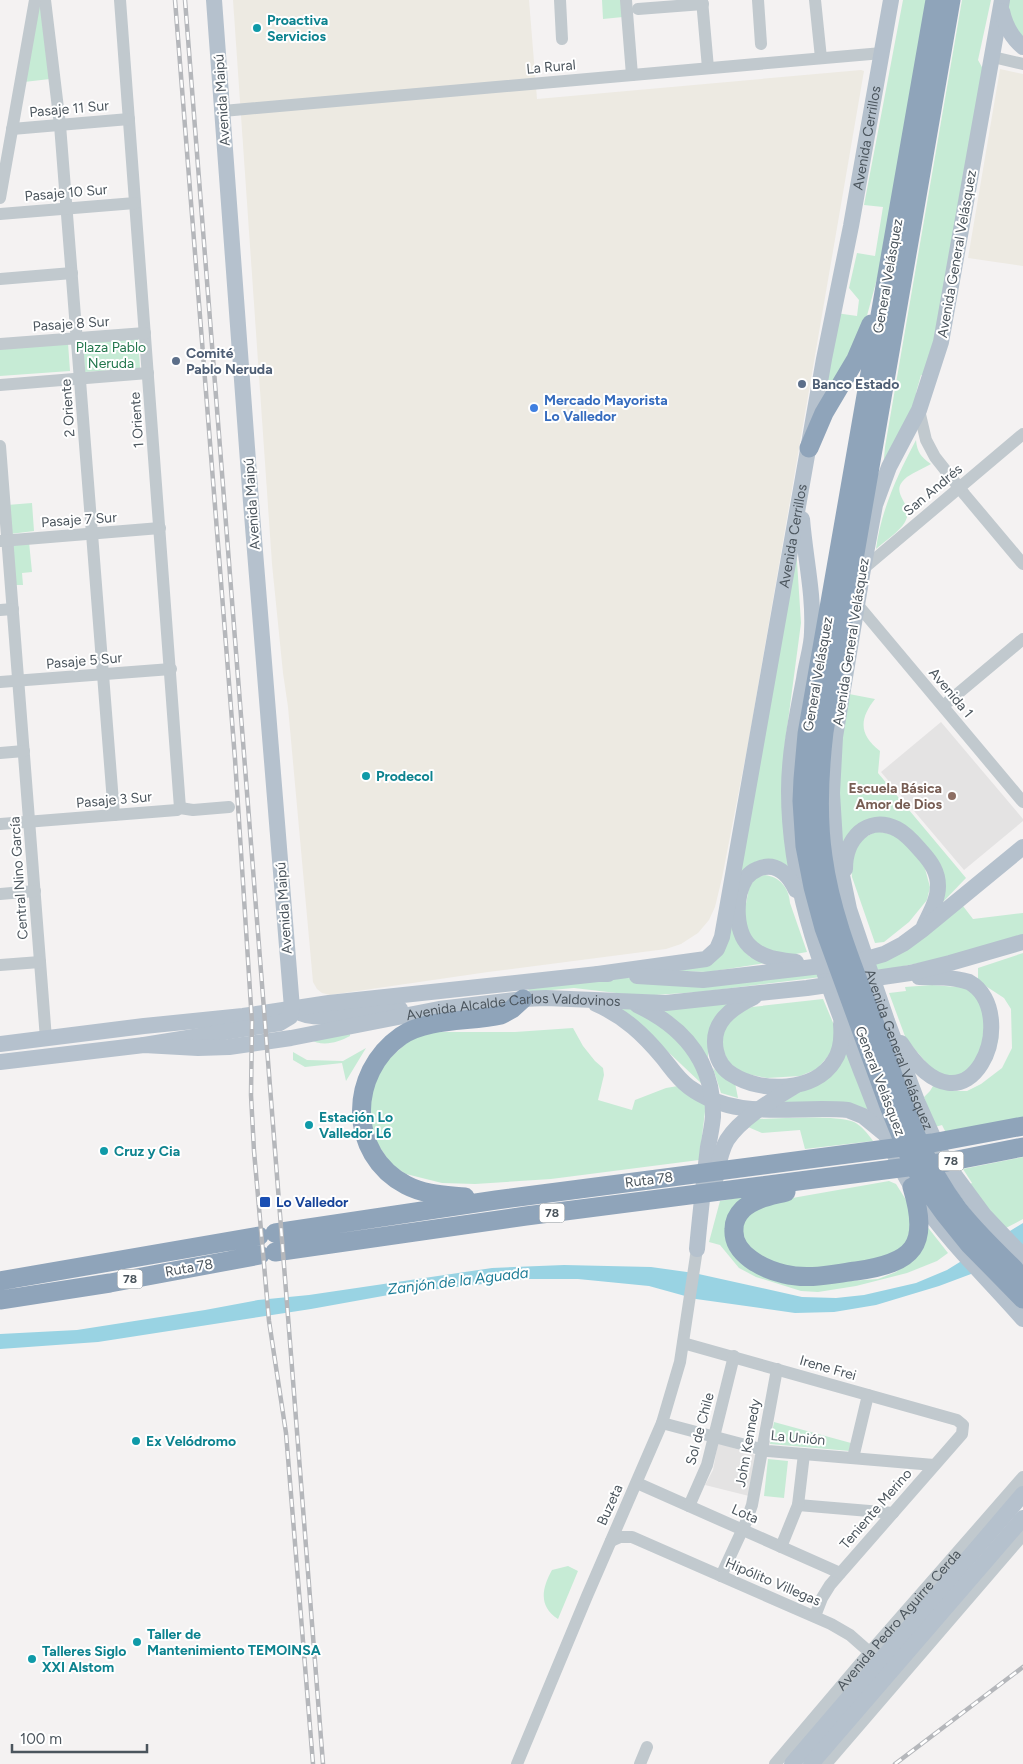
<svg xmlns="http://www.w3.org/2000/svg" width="1023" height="1764" font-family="Figtree,sans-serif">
	<rect width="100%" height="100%" fill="#f4f2f2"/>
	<path fill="#edeae2" d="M233 0H529L537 99 861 70 864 71 749 739 722 878 715 907 709 920 698 933 681 944 666 949 488 972 330 995 322 993 317 989 313 982 288 707 283 673 272 564Z
		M1000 69 1023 74V266L968 258Z"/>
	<path fill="#e4e3e3" d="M941 722 1023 819V821L964 870 881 772Z
		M718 1443 755 1455 756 1458 749 1496 705 1485 713 1470Z"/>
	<path fill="#c6ebd5" d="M602 0H622L623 17 603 19Z
		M903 0H930L881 264 865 323 819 408 836 313 857 316 859 300 849 288 857 253 875 256 883 207 864 205Z
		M962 0H991L978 60 983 69 928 376 921 375 916 393 921 395 883 469 885 447Z
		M1009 0H1023V40C1013 29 1008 14 1009 0Z
		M39 4H42L50 79 24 82Z
		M138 339 140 368 85 372 83 342Z
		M68 343 70 371 0 376V347Z
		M916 440C917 452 921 457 931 464 924 468 914 472 907 477 886 494 916 503 905 522 900 531 884 542 876 549 881 510 898 474 916 440Z
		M32 503 34 531 10 534 7 505Z
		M29 542 32 572 22 573 23 585H15L11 544Z
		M796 546 801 623 784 751 789 872 749 869 741 948 750 957 766 963 708 972 647 970 715 957Z
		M849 694 875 699C859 719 859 735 880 751L878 773 966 878 941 904 945 888 888 821 840 851 838 757Z
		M877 831 898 836 924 865 930 887 927 900 909 922 884 942 875 943 852 877 851 867 858 841Z
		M765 875C780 877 789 888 790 903L807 952 784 956 756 948 743 919 749 888 755 878Z
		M963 906 973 919 1023 913V938L954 956 894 968 699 992 654 995 625 994 574 988 529 992 528 988 608 976 678 983 890 957Z
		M1023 953V1120L946 1133 942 1125 935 1127 924 1097 930 1091 933 1086 954 1091H967L981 1084 1002 1068 1012 1048 1011 1009 1004 998 978 981V968Z
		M932 985 969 988 999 1020 998 1041 992 1057 970 1075H937L906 1039 889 993 906 991 905 987Z
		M823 999 834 1025 835 1048 817 1069 800 1076 767 1078 743 1073 730 1065 720 1044 727 1017 752 1007Z
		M729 1003 708 1045V1058L662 1010Z
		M615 1006 628 1008 664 1026 693 1059 702 1084 664 1048Z
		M573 1028 583 1046 595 1061 603 1068 604 1075 598 1100 632 1110 635 1100 666 1088 678 1086 706 1104 699 1160 551 1179 475 1184 442 1183 406 1174 391 1164 375 1140 368 1103 380 1067 411 1039 434 1032H515Z
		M350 1034V1036C337 1043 322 1047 309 1039Z
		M843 1037 871 1117 776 1107 804 1089Z
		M366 1048 346 1081 342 1063 305 1067 293 1060V1052L307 1060 343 1061Z
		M713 1068 722 1076 735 1083 738 1098 721 1093Z
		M756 1119C780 1119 833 1114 854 1122 862 1126 868 1134 873 1141L805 1149 800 1130 762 1133 748 1127Z
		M1023 1157V1219L1004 1229 968 1185 972 1183 963 1169Z
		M889 1181 896 1184 913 1211 907 1243 898 1257 810 1272 772 1266 742 1240V1219L764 1203Z
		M759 1194 729 1238 807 1284 878 1279 896 1272 918 1254 926 1225 948 1253 937 1261 907 1273 856 1286 818 1292 801 1291 756 1277 739 1268 720 1245 709 1242 720 1201Z
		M774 1422 851 1443 850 1451 770 1444Z
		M768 1459 788 1461 784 1498 764 1496Z
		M568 1566 578 1571 558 1619C538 1606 542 1588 552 1570Z"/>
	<path fill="#99d3e3" d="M1023 1223V1245L971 1274 939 1286 876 1305 834 1312 795 1313 696 1299 649 1286 578 1279H527L394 1294 311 1309 98 1342 0 1349V1334L77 1330 205 1310 258 1300 309 1295 492 1268 564 1265 651 1267 694 1273 802 1297 836 1298 864 1295 916 1283 947 1270Z"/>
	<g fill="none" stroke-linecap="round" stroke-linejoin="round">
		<g stroke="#c1c9ce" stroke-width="12">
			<path d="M45 0 60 125 114 815"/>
			<path d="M120 0 180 808"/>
			<path d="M560 0 562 39"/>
			<path d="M626 0 632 75"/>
			<path d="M702 0 708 68"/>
			<path d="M758 0 761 44"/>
			<path d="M815 0 821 58"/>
			<path d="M638 9 703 4"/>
			<path d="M993 57 1023 64"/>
			<path d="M223 111 882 53"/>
			<path d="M12 129 129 119"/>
			<path d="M0 198 35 0"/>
			<path d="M0 214 135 203"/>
			<path d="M0 279 72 273"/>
			<path d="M0 344 145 333"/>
			<path d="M0 385 148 373"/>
			<path d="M919 410 926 440 935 457 965 495 1023 564"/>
			<path d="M0 446 46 1039"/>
			<path d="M1 541 160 528"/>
			<path d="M863 569 1023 434"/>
			<path d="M857 604 1023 802"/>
			<path d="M0 610 13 609"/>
			<path d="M0 682 171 669"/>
			<path d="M943 706 1023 639"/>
			<path d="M0 753 24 751"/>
			<path d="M0 824 177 810 180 808 193 810 229 807"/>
			<path d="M0 894 35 891"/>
			<path d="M0 965 40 962"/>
			<path d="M683 1343 957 1420 963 1425 962 1434 830 1585 822 1598 815 1616"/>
			<path d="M662 1423 768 1451 934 1465"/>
			<path d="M853 1458 868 1395"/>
			<path d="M637 1483 840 1573"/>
			<path d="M798 1505 893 1513"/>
			<path d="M689 1506 707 1465 734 1356"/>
			<path d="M611 1541 620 1537H632L831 1624 850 1635 875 1657"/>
			<path d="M781 1547 798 1505 804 1454"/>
			<path d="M721 1576 746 1522 752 1505 777 1369"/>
			<path d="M517 1764 587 1596 662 1423 680 1362 697 1249"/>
			<path d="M640 1764 647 1747"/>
			<path id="s1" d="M775 1764 870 1652 1023 1477"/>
			<path d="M826 1764 1023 1535"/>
		</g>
		<g stroke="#b5c1cd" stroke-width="16">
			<path id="s2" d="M1002 0 941 342 919 410 889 467 875 505 863 569 835 737 832 793 835 842 849 909 887 1021 917 1101 938 1148 953 1173 984 1215 1023 1256"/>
			<path d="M1002 11C1005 25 1011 37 1023 47"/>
			<path d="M802 519C805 557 814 594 812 632 812 647 806 663 804 679 797 715 789 753 789 791 789 892 826 978 861 1071 879 1115 893 1162 921 1201 951 1244 989 1280 1023 1319"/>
			<path d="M845 869C845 840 866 814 897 829 907 834 915 844 922 852 931 862 938 872 938 886 938 900 930 913 924 926"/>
			<path d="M796 962C781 960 765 959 753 949 734 935 734 897 746 878 749 874 753 871 758 869 776 861 789 875 796 890"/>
			<path id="s3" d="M598 974 706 959 717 949 722 937 824 359 851 226 891 0"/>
			<path d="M637 976 703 980 856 962 884 954 903 944 922 930 1023 847"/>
			<path d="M754 997C731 1008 710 1023 716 1051 718 1061 724 1070 733 1075 761 1093 815 1092 834 1061 841 1051 842 1036 841 1024"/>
			<path d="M596 1004C624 1016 644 1035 663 1058 671 1068 678 1079 689 1087 736 1122 794 1105 848 1110L863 1116 885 1134"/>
			<path d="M637 1005C684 1027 714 1062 713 1117 712 1127 710 1137 708 1147 704 1181 700 1215 697 1249"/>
			<path d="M294 1010C317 1026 371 1009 400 1009"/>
			<path d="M901 1043C970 1150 1023 1012 969 982 953 977 936 977 919 977"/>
			<path d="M0 1044 144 1026 243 1016 329 1003 598 974H608"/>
			<path d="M144 1045 280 1023 290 1017 292 1008 251 502 214 0"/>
			<path id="s4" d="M0 1062 144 1045 198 1048 229 1047 291 1038 439 1009 523 999 546 998 666 1003 807 988 910 973 950 963 1023 942"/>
			<path d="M715 1181C718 1167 720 1152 727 1140 741 1118 774 1099 795 1086"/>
			<path d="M792 1764 1023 1494"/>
			<path d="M811 1764 1023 1518"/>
		</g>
		<path stroke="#8fa4ba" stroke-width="19" d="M935 0 807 734 803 779 802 801 805 846 813 887 824 928 889 1106 910 1158 926 1188 944 1213 969 1244 1023 1299
			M951 0 824 732C819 774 817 816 823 857 831 917 856 974 877 1030 899 1091 918 1157 958 1209 977 1234 1001 1255 1023 1278
			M809 448 824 413 856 359 871 324
			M786 1192C771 1196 755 1198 743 1209 738 1214 734 1221 734 1229 732 1254 763 1269 784 1274 808 1280 832 1274 856 1271 914 1263 930 1246 912 1187
			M465 1197C445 1195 425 1195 406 1185 347 1154 348 1073 401 1036 427 1018 470 1022 501 1015L512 1009 523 999
			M275 1233 496 1200 932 1143 1023 1126
			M275 1252 526 1216 947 1162 1023 1147
			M0 1281 259 1236
			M0 1300 110 1283 260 1255"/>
		<g stroke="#b5b7bb" stroke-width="4.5">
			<path id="rail" d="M175 0 235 759 252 1022 251 1095 254 1151 269 1321 286 1433 313 1764
				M185 0 323 1764
				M895 1764 1023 1667"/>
		</g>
		<use href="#rail" stroke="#fff" stroke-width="2.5" stroke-dasharray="8" stroke-linecap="butt"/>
	</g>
	<g fill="#0f9aa8" stroke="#fff" stroke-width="2">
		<circle cx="257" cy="28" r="5"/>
		<circle cx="366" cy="776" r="5"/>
		<circle cx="309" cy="1125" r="5"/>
		<circle cx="104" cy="1151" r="5"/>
		<circle cx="136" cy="1441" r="5"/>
		<circle cx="137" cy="1642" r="5"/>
		<circle cx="32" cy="1659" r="5"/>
	</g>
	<g fill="#5c6f8a" stroke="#fff" stroke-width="2">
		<circle cx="176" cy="361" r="5"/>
		<circle cx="802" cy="384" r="5"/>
	</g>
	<circle fill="#3f7fe0" stroke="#fff" stroke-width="2" cx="534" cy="408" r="5"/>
	<circle fill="#8d6e63" stroke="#fff" stroke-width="2" cx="952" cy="796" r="5"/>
	<rect fill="#1a4fb4" stroke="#fff" stroke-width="2" x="259" y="1196" width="12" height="12" rx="2.5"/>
	<g text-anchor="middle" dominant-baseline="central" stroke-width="4" stroke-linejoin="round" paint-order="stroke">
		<g fill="#fff" stroke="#81888e" stroke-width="1">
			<rect x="938.5" y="1151.5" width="25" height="19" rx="4"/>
			<rect x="539.5" y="1203.5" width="25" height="19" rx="4"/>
			<rect x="117.5" y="1269.5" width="25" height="19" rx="4"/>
		</g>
		<g font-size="12" font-weight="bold" fill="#4b555d">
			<text x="951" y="1161">78</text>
			<text x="552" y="1213">78</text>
			<text x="130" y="1279">78</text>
		</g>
		<g font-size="14" font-weight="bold" fill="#0d838f" stroke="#fff" text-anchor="start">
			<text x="267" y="20">Proactiva<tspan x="267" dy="16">Servicios</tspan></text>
			<text x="376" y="776">Prodecol</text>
			<text x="319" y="1117">Estación Lo<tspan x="319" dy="16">Valledor L6</tspan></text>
			<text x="114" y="1151">Cruz y Cia</text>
			<text x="146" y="1441">Ex Velódromo</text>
			<text x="147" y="1634">Taller de<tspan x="147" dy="16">Mantenimiento TEMOINSA</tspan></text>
			<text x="42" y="1651">Talleres Siglo<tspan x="42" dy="16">XXI Alstom</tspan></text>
		</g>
		<g font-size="14" fill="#4b555d" stroke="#fff">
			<text transform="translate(551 67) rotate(-5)">La Rural</text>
			<text transform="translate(222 100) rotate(-94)">Avenida Maipú</text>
			<text transform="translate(69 109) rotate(-5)">Pasaje 11 Sur</text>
			<text stroke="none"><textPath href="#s3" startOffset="949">Avenida Cerrillos</textPath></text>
			<text transform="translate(66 193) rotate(-5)">Pasaje 10 Sur</text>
			<text transform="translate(957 254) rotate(-80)">Avenida General Velásquez</text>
			<text transform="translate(888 276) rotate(-80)">General Velásquez</text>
			<text transform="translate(71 324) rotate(-4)">Pasaje 8 Sur</text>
			<text transform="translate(68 408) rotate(-94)">2 Oriente</text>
			<text transform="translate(137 420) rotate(-94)">1 Oriente</text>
			<text transform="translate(933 490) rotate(-40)">San Andrés</text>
			<text transform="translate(252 504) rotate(-94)">Avenida Maipú</text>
			<text transform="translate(79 520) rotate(-4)">Pasaje 7 Sur</text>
			<text stroke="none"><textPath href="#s3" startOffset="544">Avenida Cerrillos</textPath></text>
			<text transform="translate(851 642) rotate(-81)">Avenida General Velásquez</text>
			<text transform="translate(84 661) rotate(-5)">Pasaje 5 Sur</text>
			<text transform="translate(818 674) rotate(-80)">General Velásquez</text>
			<text transform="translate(951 693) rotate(50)">Avenida 1</text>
			<text transform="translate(114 800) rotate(-5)">Pasaje 3 Sur</text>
			<text transform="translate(19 878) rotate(-94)">Central Nino García</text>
			<text transform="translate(284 908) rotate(-94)">Avenida Maipú</text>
			<text stroke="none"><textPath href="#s4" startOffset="518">Avenida Alcalde Carlos Valdovinos</textPath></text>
			<text stroke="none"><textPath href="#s2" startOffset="1082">Avenida General Velásquez</textPath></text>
			<text transform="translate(880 1081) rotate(69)">General Velásquez</text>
			<text transform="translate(649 1180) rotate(-7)">Ruta 78</text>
			<text transform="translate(189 1268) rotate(-10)">Ruta 78</text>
			<text transform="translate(828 1368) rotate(16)">Irene Frei</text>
			<text transform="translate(700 1429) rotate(-75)">Sol de Chile</text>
			<text transform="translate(798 1438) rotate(5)">La Unión</text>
			<text transform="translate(748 1443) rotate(-80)">John Kennedy</text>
			<text transform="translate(610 1505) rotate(-66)">Buzeta</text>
			<text transform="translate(876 1509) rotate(-49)">Teniente Merino</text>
			<text transform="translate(745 1514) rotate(24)">Lota</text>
			<text transform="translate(773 1582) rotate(23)">Hipólito Villegas</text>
			<text stroke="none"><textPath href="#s1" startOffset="190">Avenida Pedro Aguirre Cerda</textPath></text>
		</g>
		<g font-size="14" fill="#23774d" stroke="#fff">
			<text x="111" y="347">Plaza Pablo<tspan x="111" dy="16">Neruda</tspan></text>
		</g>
		<g font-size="14" font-weight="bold" fill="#4e5e75" stroke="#fff" text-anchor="start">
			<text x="186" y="353">Comité<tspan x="186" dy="16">Pablo Neruda</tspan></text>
			<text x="812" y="384">Banco Estado</text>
		</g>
		<g font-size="14" font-weight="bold" fill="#366cbe" stroke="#fff" text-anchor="start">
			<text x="544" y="400">Mercado Mayorista<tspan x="544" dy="16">Lo Valledor</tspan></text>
		</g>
		<g font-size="14" font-weight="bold" fill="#785e54" stroke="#fff" text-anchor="end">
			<text x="942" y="788">Escuela Básica<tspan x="942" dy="16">Amor de Dios</tspan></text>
		</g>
		<g font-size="14" font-weight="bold" fill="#164399" stroke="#fff" text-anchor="start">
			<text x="276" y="1202">Lo Valledor</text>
		</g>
		<g font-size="15" font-style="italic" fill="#1d7d97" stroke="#fff">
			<text transform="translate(458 1281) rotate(-7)">Zanjón de la Aguada</text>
		</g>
	</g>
	<path d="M12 1744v8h135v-8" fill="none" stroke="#4b555d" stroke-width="2.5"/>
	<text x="20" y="1744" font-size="15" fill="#4b555d" stroke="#ffffff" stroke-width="4" paint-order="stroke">100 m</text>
</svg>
